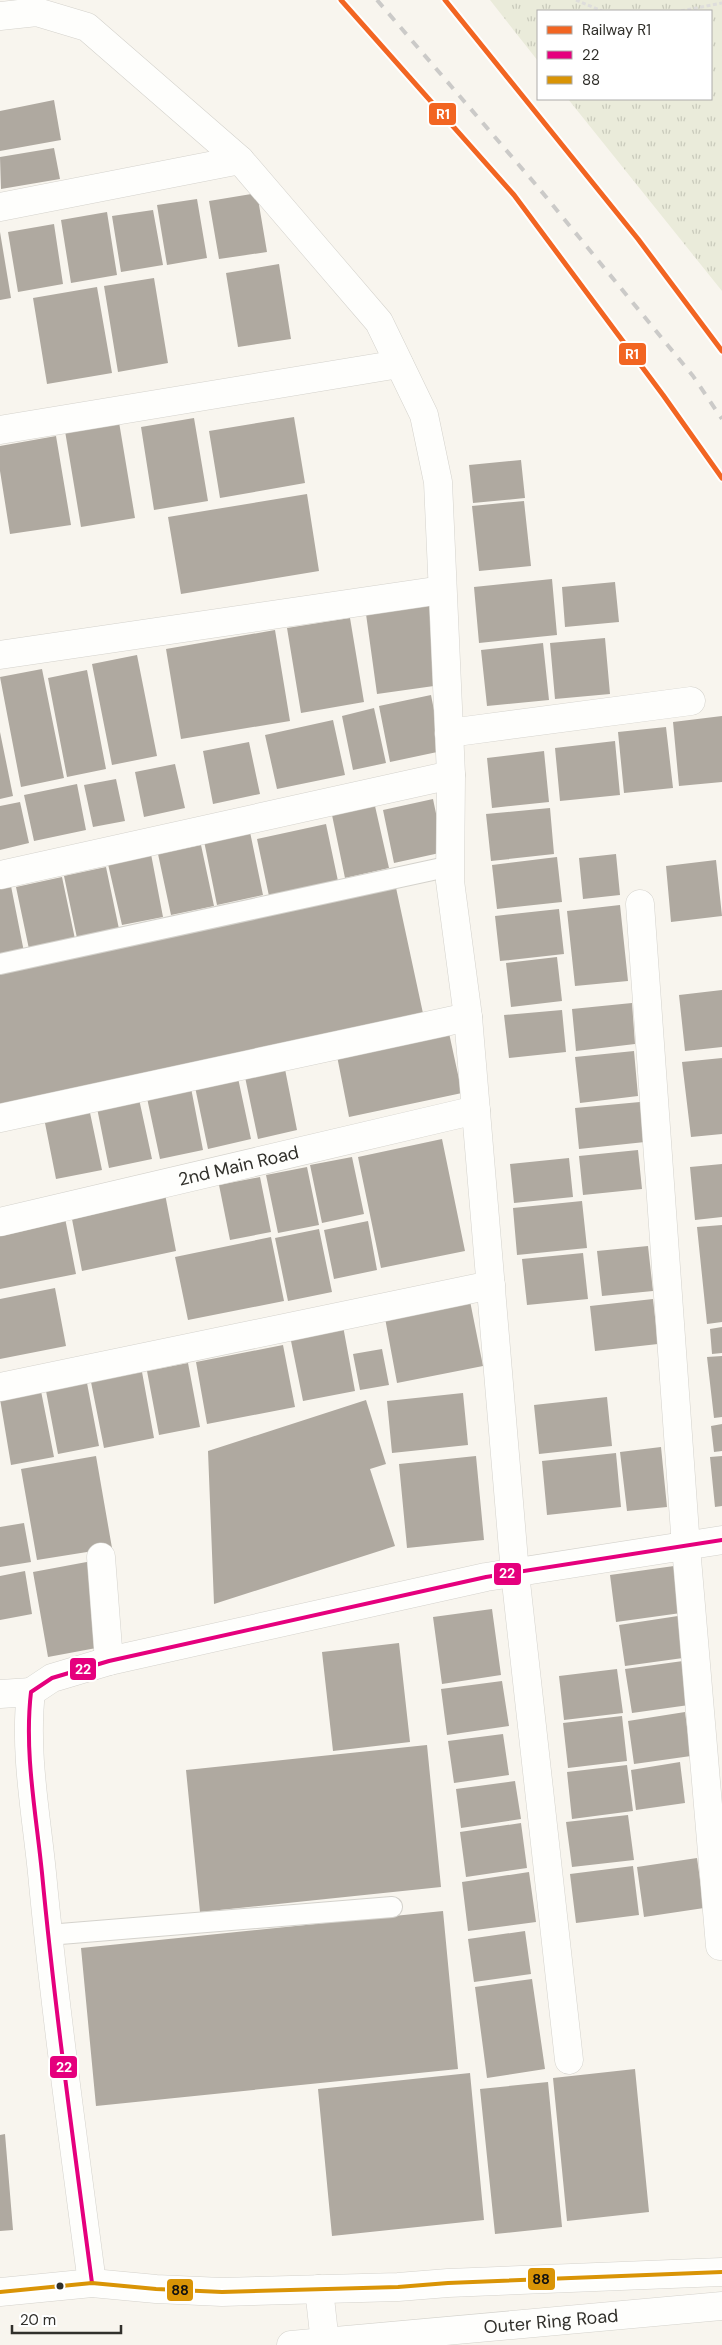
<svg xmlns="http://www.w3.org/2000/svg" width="722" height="2345" font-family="'DM Sans',sans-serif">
	<defs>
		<pattern id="grass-tufts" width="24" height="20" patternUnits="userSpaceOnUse" patternTransform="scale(1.25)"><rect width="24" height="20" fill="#eaebda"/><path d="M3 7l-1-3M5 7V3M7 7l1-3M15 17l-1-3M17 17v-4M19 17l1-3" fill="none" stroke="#c9cabb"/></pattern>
	</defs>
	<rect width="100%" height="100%" fill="#f8f5ee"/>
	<path fill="url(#grass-tufts)" d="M490 0H722V291L568 99H711V11H538V61Z"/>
	<path fill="#afa9a0" d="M54 100 61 140 0 151V111Z
		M54 148 60 179 1 189 0 157Z
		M257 193 267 252 219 259 209 201Z
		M197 199 207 258 167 265 157 205Z
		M153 210 163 265 121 272 112 216Z
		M107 212 117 275 71 283 61 220Z
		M54 224 63 284 18 292 8 232Z
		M0 232 11 298 0 300Z
		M279 264 291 339 238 347 226 273Z
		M154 278 168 363 118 372 104 286Z
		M97 287 112 373 47 384 33 298Z
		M294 417 305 483 220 498 209 431Z
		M194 418 208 501 154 510 141 427Z
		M119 422 135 518 81 527 65 431Z
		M56 436 71 525 10 534 0 471V446Z
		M521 460 525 498 473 503 469 465Z
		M307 494 319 571 181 594 168 517Z
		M524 501 531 566 479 571 472 506Z
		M552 579 557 635 479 643 474 587Z
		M615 582 619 622 565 627 562 587Z
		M430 604 441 685 377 694 366 614Z
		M350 618 364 702 301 713 287 628Z
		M275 630 290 721 181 739 166 649Z
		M605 638 610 694 555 699 550 643Z
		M543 643 549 700 487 706 481 650Z
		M137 655 157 756 112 765 92 664Z
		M42 669 64 778 21 787 0 677Z
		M87 670 106 769 67 777 48 678Z
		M431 695 442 751 390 762 379 706Z
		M374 708 386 763 353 770 342 716Z
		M722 716V782L679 786 673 722Z
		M333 720 345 775 277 789 265 735Z
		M666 727 673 788 624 793 618 732Z
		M0 732 13 796 0 799Z
		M615 741 620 795 560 801 555 748Z
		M249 742 260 794 213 804 203 751Z
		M544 751 549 802 492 808 487 758Z
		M175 764 185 808 144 817 135 772Z
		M116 779 125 821 93 827 84 785Z
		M77 784 86 830 34 841 24 795Z
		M433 799 444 852 394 863 383 810Z
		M20 802 29 843 0 850V806Z
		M375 806 389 868 345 878 332 815Z
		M550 808 554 854 491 861 486 814Z
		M326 824 338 881 269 896 257 839Z
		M250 832 263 895 217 905 204 841Z
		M201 845 214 906 171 915 158 854Z
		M151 854 163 917 122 925 108 864Z
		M616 854 620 895 583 899 579 858Z
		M557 857 562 902 497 909 492 865Z
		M716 860 722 916 671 922 666 866Z
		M106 867 119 929 77 938 64 876Z
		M62 877 75 939 29 949 16 887Z
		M395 883 424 1018 0 1109V968Z
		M11 886 24 952 0 957V888Z
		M620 905 628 981 575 986 567 911Z
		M559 909 564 954 500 961 495 916Z
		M557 957 562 1001 511 1007 506 963Z
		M722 990V1047L685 1051 679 995Z
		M632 1003 635 1044 576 1051 572 1009Z
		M562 1010 566 1052 509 1058 504 1015Z
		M449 1033 462 1093 349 1117 337 1056Z
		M634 1051 638 1096 580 1103 575 1057Z
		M722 1058V1134L691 1137 682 1062Z
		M285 1069 297 1130 258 1139 245 1077Z
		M238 1078 251 1139 208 1149 195 1087Z
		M191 1088 203 1150 160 1159 147 1098Z
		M139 1099 152 1159 109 1168 97 1108Z
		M640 1102 645 1142 579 1149 575 1108Z
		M89 1108 102 1170 56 1179 44 1118Z
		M442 1139 465 1251 381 1268 358 1157Z
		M638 1150 642 1189 583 1195 579 1156Z
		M352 1157 364 1214 322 1223 310 1165Z
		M569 1158 573 1197 514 1203 510 1164Z
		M722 1164V1217L695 1220 690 1167Z
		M307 1167 319 1225 278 1233 266 1175Z
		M260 1177 271 1232 230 1240 219 1185Z
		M165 1194 176 1251 82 1271 71 1214Z
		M582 1201 587 1248 517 1255 513 1208Z
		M65 1218 76 1274 0 1289V1231Z
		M368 1221 377 1270 334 1279 324 1230Z
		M722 1225V1322L707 1324 697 1227Z
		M319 1229 332 1292 288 1301 275 1238Z
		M271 1237 284 1301 188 1320 175 1257Z
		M648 1246 653 1291 602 1296 597 1251Z
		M583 1253 588 1299 527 1305 522 1259Z
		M55 1288 66 1346 0 1359V1299Z
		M653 1299 658 1344 595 1351 590 1306Z
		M470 1301 483 1366 397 1383 385 1318Z
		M343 1326 355 1391 303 1401 290 1336Z
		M722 1327V1353L712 1354 710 1329Z
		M283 1345 295 1407 207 1424 196 1362Z
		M382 1349 389 1385 360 1390 353 1354Z
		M722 1356V1417L714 1418 707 1357Z
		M188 1363 200 1427 159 1435 147 1371Z
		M142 1372 154 1438 104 1448 91 1382Z
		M87 1383 99 1446 58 1454 46 1391Z
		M41 1391 54 1457 11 1465 0 1399Z
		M463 1393 468 1445 392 1453 387 1401Z
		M607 1397 612 1446 539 1454 534 1405Z
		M366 1400 386 1464 370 1469 395 1546 214 1604 208 1451Z
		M722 1424V1451L714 1452 711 1426Z
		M661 1447 667 1507 627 1511 620 1452Z
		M616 1453 621 1507 547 1515 542 1461Z
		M96 1456 112 1548 37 1560 21 1469Z
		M476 1456 484 1540 407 1548 399 1464Z
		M722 1456V1506L715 1507 710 1457Z
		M24 1523 31 1562 0 1567V1527Z
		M92 1561 107 1646 48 1657 33 1572Z
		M674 1566 681 1613 616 1622 610 1575Z
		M25 1571 32 1614 0 1620V1576Z
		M492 1609 501 1675 442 1684 433 1617Z
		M678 1616 683 1658 625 1666 619 1625Z
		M399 1643 410 1742 333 1751 322 1652Z
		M683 1661 689 1705 632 1713 625 1669Z
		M617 1669 623 1713 564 1720 559 1676Z
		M502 1681 509 1726 447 1735 441 1689Z
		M685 1712 691 1756 634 1764 628 1721Z
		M622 1716 627 1761 568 1768 563 1723Z
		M503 1734 509 1775 454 1783 448 1741Z
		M427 1745 441 1887 200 1912 186 1770Z
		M680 1762 685 1803 636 1810 631 1770Z
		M627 1765 633 1811 572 1819 567 1772Z
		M515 1781 521 1819 461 1828 456 1789Z
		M628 1815 634 1860 572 1867 566 1822Z
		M521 1823 527 1868 466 1877 460 1832Z
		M697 1858 704 1908 644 1917 637 1867Z
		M633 1866 639 1915 576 1923 570 1874Z
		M529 1872 536 1922 468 1931 462 1882Z
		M443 1911 458 2069 96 2106 81 1948Z
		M525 1931 531 1974 474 1982 468 1939Z
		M532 1979 545 2069 487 2078 475 1987Z
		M635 2069 649 2212 567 2221 553 2078Z
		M470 2073 484 2220 332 2236 318 2089Z
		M548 2082 562 2227 495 2234 480 2089Z
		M5 2134 13 2230 0 2231V2135Z"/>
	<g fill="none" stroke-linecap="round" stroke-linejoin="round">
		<g stroke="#d4d2cc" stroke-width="22">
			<path id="service" d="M0 964 451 866
				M48 1935 392 1907"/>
		</g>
		<g stroke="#d4d2cc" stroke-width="29">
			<g id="minor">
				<path d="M0 16 37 12 87 27 240 160 379 322 424 415 438 482 451 775 450 881 468 1017 515 1573 569 2060"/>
				<path d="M0 207 240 160"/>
				<path d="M0 430 399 364"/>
				<path d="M0 655 442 590"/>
				<path d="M449 733 691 701"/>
				<path d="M0 875 451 775"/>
				<path d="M640 904 686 1547 720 1946"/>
				<path d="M0 1118 468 1017"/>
				<path id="s1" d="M0 1222 476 1110"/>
				<path d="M0 1387 491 1285"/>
				<path d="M101 1557 109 1661"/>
				<path d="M0 1694 31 1692"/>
				<path d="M92 2283C74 2146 55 2010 42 1873 36 1813 24 1752 31 1692L52 1678 109 1661 486 1577 722 1540"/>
			</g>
		</g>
		<g stroke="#d4d2cc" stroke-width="29">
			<path id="tertiary" d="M0 2292 92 2283 156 2289 222 2292 398 2287 448 2283 722 2272"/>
		</g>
		<g stroke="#d4d2cc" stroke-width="29">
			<g id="trunk">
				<path d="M319 2289 325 2343"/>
				<path id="s2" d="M291 2345 722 2306"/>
			</g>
		</g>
		<path stroke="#dedddb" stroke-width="3" stroke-dasharray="4 2.5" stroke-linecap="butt" d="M576 0 602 11
			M681 11 722 3"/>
		<use href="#service" stroke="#fefefc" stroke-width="20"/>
		<use href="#minor" stroke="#fefefc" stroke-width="28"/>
		<use href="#tertiary" stroke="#fefefc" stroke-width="28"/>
		<use href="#trunk" stroke="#fefefc" stroke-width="28"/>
		<path stroke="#cbcac8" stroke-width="4" stroke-dasharray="9 9" stroke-linecap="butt" d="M377 0 537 186 693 376 722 419
			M445 0 638 239 722 351"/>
		<g stroke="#fff" stroke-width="8">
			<path id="bus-1" d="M92 2283C74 2146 55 2010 42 1873 36 1813 24 1752 31 1692L52 1678 109 1661 486 1577 722 1540"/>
		</g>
		<g stroke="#fff" stroke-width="8">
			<path id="bus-2" d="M0 2292 92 2283 156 2289 222 2292 398 2287 448 2283 722 2272"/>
		</g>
		<use href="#bus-1" stroke="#e5007d" stroke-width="4"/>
		<use href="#bus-2" stroke="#d99406" stroke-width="4"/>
		<g stroke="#fff" stroke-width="9">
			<path id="rail-1" d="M341 0 514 195 663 395 722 478
				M445 0 638 239 722 351"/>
		</g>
		<use href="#rail-1" stroke="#f26522" stroke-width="5"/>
	</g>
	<circle fill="#31302b" stroke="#fff" stroke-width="2" cx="60" cy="2286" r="4.5"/>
	<g text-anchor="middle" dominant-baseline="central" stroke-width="5" stroke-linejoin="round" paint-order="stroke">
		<g font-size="18" fill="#31302b" stroke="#fff">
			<text stroke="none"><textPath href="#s1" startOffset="245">2nd Main Road</textPath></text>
			<text stroke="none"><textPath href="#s2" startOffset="261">Outer Ring Road</textPath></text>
		</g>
	</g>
	<g stroke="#fff" stroke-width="2">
		<rect x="428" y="102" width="29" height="24" rx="5" fill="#f26522"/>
		<rect x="618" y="342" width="29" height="24" rx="5" fill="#f26522"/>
		<rect x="493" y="1562" width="29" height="24" rx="5" fill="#e5007d"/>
		<rect x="69" y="1657" width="28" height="24" rx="5" fill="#e5007d"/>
		<rect x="49" y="2055" width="29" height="24" rx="5" fill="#e5007d"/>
		<rect x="527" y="2267" width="29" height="24" rx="5" fill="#d99406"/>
		<rect x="166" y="2278" width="28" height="24" rx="5" fill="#d99406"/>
	</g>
	<g font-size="14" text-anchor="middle" font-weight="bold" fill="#fff">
		<text x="443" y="119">R1</text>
		<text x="632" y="359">R1</text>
		<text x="507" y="1578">22</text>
		<text x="83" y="1674">22</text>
		<text x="64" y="2072">22</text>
	</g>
	<g font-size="14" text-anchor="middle" font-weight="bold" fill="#111">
		<text x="541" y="2284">88</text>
		<text x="180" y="2295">88</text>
	</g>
	<rect x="537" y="10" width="175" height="90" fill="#ffffff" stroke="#adacaa"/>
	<rect x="547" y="26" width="25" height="8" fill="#f26522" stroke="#adacaa"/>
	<text x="582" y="35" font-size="15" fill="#31302b">Railway R1</text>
	<rect x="547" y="51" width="25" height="8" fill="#e5007d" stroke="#adacaa"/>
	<text x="582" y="60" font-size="15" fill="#31302b">22</text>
	<rect x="547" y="76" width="25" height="8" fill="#d99406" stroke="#adacaa"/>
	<text x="582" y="85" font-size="15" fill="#31302b">88</text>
	<path d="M12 2325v8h109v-8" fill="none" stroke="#31302b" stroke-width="2.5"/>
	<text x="20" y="2325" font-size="15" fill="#31302b" stroke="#ffffff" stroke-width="4" paint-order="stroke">20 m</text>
</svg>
